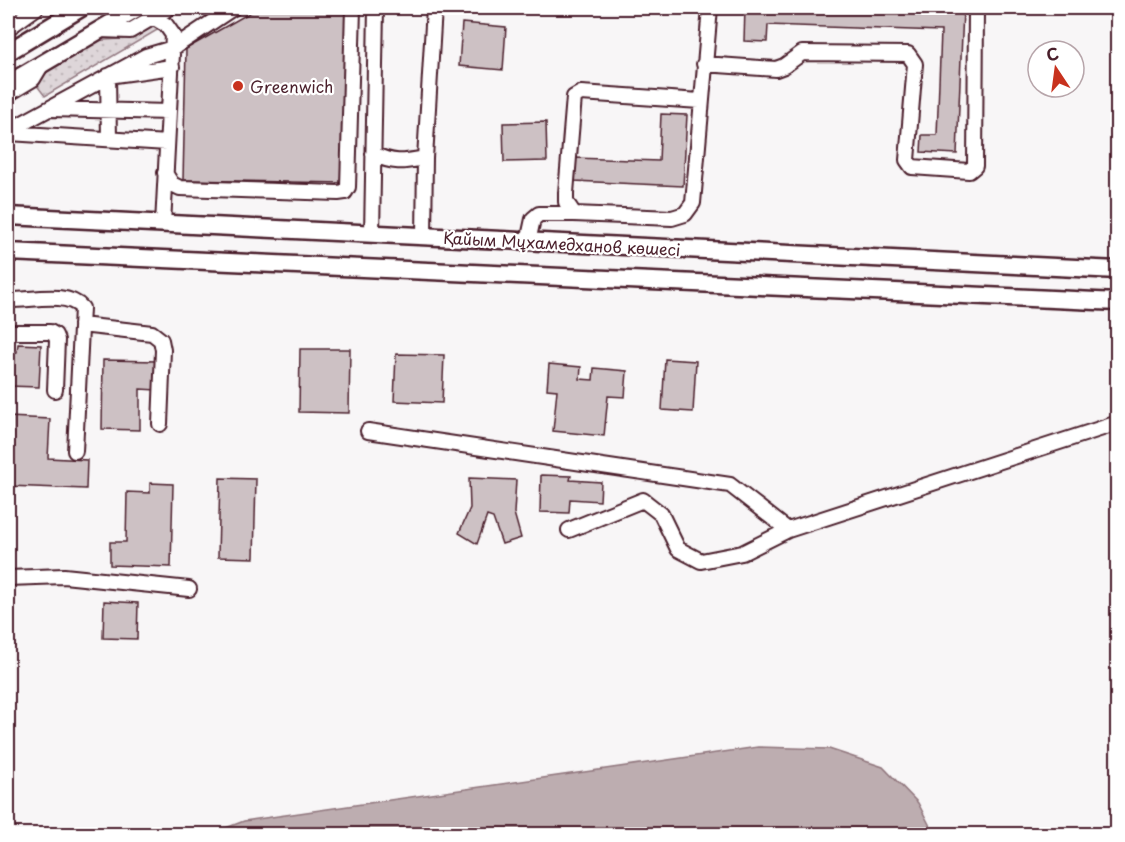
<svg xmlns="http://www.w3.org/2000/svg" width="1125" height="842" font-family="'Playpen Sans',sans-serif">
	<defs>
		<pattern id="grass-dots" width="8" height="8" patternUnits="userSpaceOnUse" patternTransform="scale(1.5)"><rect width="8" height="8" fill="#ded6d9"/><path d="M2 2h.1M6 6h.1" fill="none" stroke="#c0b7ba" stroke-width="1.8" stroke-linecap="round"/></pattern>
	</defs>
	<rect width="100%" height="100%" fill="#f8f6f7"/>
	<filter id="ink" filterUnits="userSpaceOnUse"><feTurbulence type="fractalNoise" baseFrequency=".0167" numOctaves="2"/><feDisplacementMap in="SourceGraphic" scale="12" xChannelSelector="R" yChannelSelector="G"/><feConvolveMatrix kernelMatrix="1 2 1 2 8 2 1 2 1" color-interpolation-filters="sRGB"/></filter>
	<g filter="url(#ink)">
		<path fill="url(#grass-dots)" stroke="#947a82" stroke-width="1.5" d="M154 26 159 29 45 96 35 83 44 70 92 41 133 38Z"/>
		<path fill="#bdadb0" stroke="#8f747b" stroke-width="1.5" d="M758 747 829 749 883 767 918 803 934 834H210L244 821Z"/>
		<path fill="#cdc1c4" stroke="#4a1f2b" stroke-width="1.5" d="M258 8H349L345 183 183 180 186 49Z
			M745 8H904L963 10 957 154 921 152 922 135H937L941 31 768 25 767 42 744 41Z
			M462 23 506 27 503 70 459 66Z
			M661 114 687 115 683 186 574 181 575 158 659 161Z
			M546 122 547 161 504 162 503 123Z
			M18 344 41 345 39 387 8 386V359H12L13 352H17Z
			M300 349H350L349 413 299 412Z
			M396 354 444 355 442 403 394 401Z
			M665 359 696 361 693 412 662 410Z
			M103 360 157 361V390L140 389V430L102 429Z
			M549 364 581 367 580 379 593 380 594 368 627 371 625 397 608 396 604 436 553 431 557 390 547 389Z
			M8 417 50 419 48 458 87 460 86 489 8 486Z
			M541 475 571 476 570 480 601 482 600 501 570 499 569 513 540 512Z
			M220 478 256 479 254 558 218 557Z
			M469 478 516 480 514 513 521 538 502 544 493 518 487 516 477 544 459 533 470 508Z
			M150 483 173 484 171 567 110 565V542H126L127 492 150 493Z
			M104 601 138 603 137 639 103 638Z"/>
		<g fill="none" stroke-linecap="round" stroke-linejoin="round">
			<g stroke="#4a1f2b" stroke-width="18">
				<path id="minor" d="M153 17 166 25 173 35 163 224
					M8 28 36 8
					M100 30 130 31 169 8
					M704 64 776 69 784 66 802 53 908 54 915 64 907 160 912 167 969 171 975 166 976 8
					M8 94 33 79 42 64
					M700 101 581 93 574 97 566 193V202L574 214 672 218 685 214 693 203 710 8
					M51 109 169 112
					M9 133 10 130 146 56 173 48 233 8
					M9 133 167 143
					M109 139 108 76 172 67
					M373 154C394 164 403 162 425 158
					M165 173 172 184 180 188 338 193 345 192 348 187 353 8
					M372 234 376 8
					M424 237 425 158 434 8
					M528 242 533 219 539 214H574
					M8 300C29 301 67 290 82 308L75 451
					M81 325 152 333 161 340 163 350 160 424
					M8 332H50L55 335 57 340 55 390
					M368 431 730 485 788 530 1118 423
					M569 530 643 500 661 514 678 549 701 561 742 553 788 530
					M8 578 64 576 189 589"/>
			</g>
			<g stroke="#4a1f2b" stroke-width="21">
				<path id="major" d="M8 52 81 8
					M8 84 137 8
					M8 216 1118 270
					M8 252 1118 302"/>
			</g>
			<use href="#minor" stroke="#fff" stroke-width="14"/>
			<use href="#major" stroke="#fff" stroke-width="16"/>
		</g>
	</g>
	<circle fill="#c8321e" stroke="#fff" stroke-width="2" cx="238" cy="86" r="6"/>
	<g text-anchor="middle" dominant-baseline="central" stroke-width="4.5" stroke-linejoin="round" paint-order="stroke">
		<g font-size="16" fill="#4a1f2b" stroke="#fff" text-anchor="start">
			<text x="250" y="86">Greenwich</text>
		</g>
		<g font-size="16" fill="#4a1f2b" stroke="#fff">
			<text transform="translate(562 243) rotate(3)">Қайым Мұхамедханов көшесі</text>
		</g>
	</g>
	<rect width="1125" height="842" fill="none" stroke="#fff" stroke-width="30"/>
	<rect x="15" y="15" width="1095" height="812" fill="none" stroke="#4a1f2b" stroke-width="2" filter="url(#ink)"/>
	<g transform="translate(1056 69) rotate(347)"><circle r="28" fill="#ffffff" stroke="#b7a5aa" stroke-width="1.5"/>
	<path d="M0-4.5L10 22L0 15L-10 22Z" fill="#c8321e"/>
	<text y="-9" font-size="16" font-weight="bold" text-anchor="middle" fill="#4a1f2b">С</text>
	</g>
</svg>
